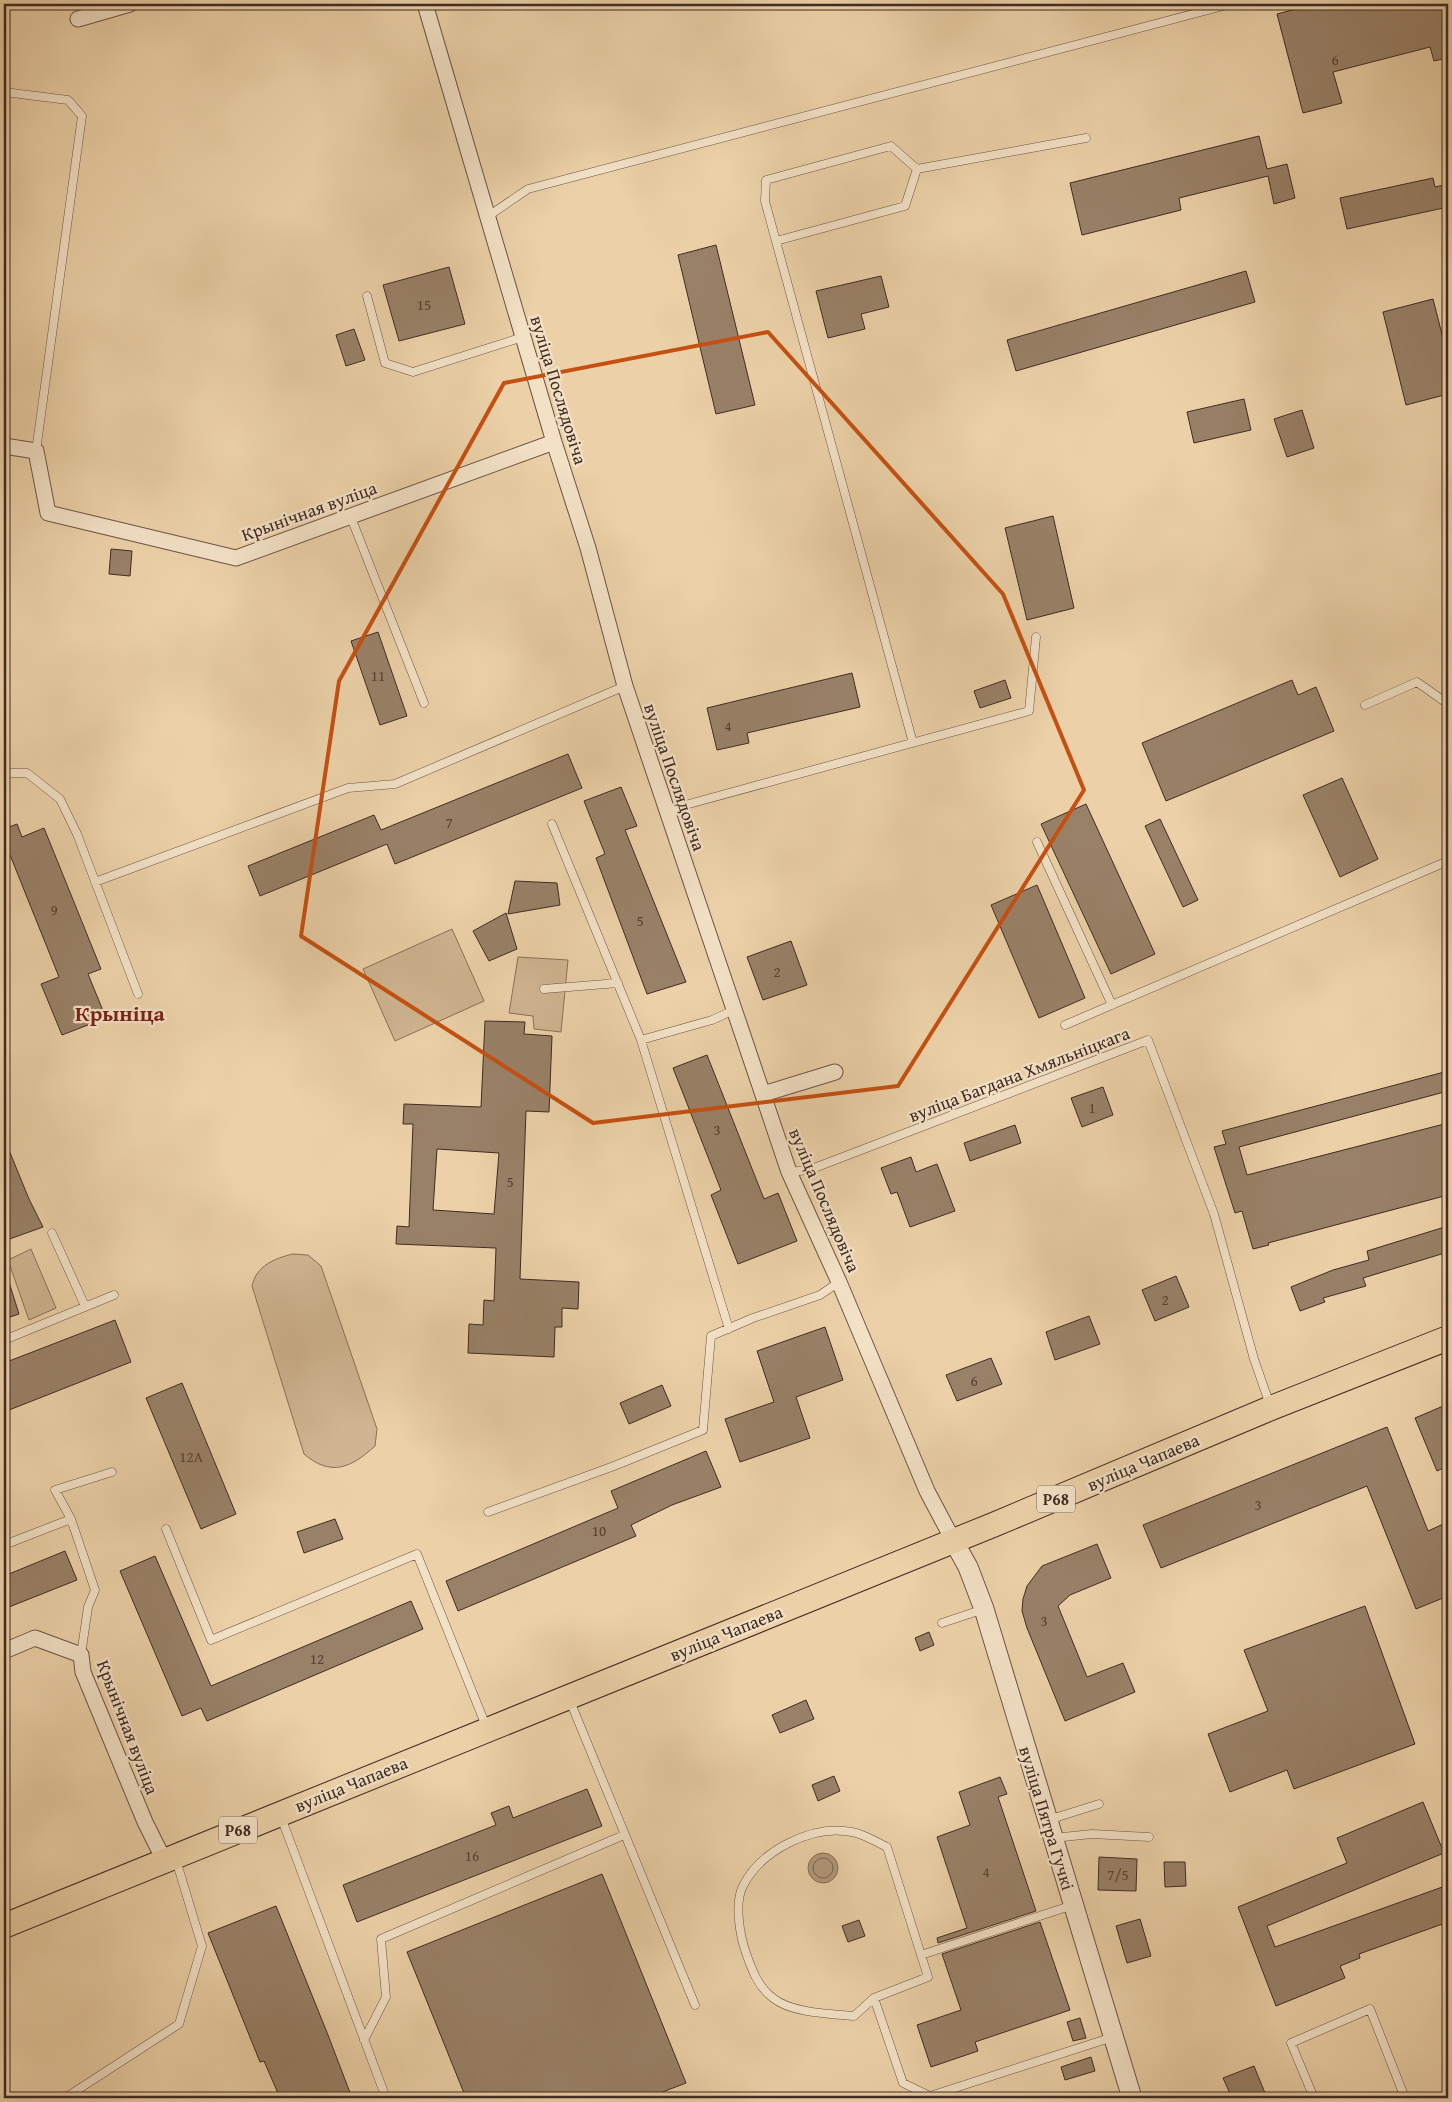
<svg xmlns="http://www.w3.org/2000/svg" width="1452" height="2102" font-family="'Gentium Book Plus',serif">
	<rect width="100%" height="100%" fill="#ecd1a8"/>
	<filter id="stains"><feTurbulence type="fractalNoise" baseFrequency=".004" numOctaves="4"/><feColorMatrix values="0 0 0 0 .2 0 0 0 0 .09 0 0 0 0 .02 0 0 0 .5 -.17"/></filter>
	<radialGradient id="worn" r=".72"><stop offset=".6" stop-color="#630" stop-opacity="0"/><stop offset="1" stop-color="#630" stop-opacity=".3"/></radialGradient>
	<path fill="#cfb591" stroke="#88705a" d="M452 929 484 1001 395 1041 363 969Z
		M518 957 568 960 561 1032 534 1029 533 1016 509 1013Z
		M31 1249 56 1308 29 1320 8 1260Z
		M293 1254 308 1255 321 1266 377 1429 375 1446C351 1468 331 1477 304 1454L252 1286C256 1266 275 1258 293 1254Z"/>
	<path fill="#b2997b" stroke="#846d58" d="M808 1868a15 15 0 1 1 30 0a15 15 0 1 1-30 0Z"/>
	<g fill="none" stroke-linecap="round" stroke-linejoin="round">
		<path stroke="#79624f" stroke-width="1" d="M813 1868a10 10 0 1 1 20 0a10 10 0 1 1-20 0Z"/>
	</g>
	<path fill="#998168" stroke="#402b23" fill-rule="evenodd" d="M1316 4H1448V58L1434 61 1430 47 1333 72 1342 103 1303 113 1277 14Z
		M1259 136 1267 169 1287 164 1295 198 1274 204 1268 176 1179 198 1181 210 1082 235 1070 183Z
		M1433 178 1435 187 1448 184V207L1347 229 1340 198Z
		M716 245 755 405 716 414 678 255Z
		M449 267 465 324 399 341 383 285Z
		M1246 271 1255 302 1016 371 1007 340Z
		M881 276 889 307 861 314 865 329 828 338 816 291Z
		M1433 299 1448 358V394L1406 405 1383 312Z
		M354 329 365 360 346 366 336 335Z
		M1244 399 1251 430 1194 443 1187 412Z
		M1302 410 1314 448 1287 457 1274 419Z
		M1053 516 1074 608 1027 620 1005 528Z
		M111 549 132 551 130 576 109 574Z
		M378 632 407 716 380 725 351 641Z
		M852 673 860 707 747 733 749 743 717 750 707 708Z
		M1005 680 1011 698 980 708 974 691Z
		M1292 680 1298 695 1316 687 1334 731 1166 801 1142 743Z
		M568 754 582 788 395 864 387 844 260 896 248 866 374 815 381 830Z
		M1342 778 1378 859 1340 877 1303 795Z
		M621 787 637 826 625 830 686 982 647 994 596 858 605 854 584 801Z
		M1086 804 1155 954 1111 974 1041 824Z
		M1160 819 1198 900 1183 907 1145 826Z
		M17 824 22 837 44 828 101 969 88 974 106 1018 62 1035 41 984 59 977 4 840V829Z
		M515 881 557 883 560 905 508 914Z
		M1037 885 1085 998 1039 1018 991 905Z
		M506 913 517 949 489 961 473 931Z
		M791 941 807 985 763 1000 747 957Z
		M485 1021 525 1022 524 1034 552 1036 549 1112 526 1111 520 1279 579 1282 578 1309 562 1308V1327H555L554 1357 468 1353 469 1324 483 1325 484 1300 494 1301 496 1248 396 1244 397 1226 409 1227 413 1124H403L404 1104 481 1107ZM437 1149 499 1153 494 1214 433 1210Z
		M707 1055 764 1199 778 1193 797 1241 738 1264 711 1195 721 1190 673 1068Z
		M1448 1071V1091L1239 1147 1247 1175 1448 1123V1195L1268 1243 1269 1245 1253 1249 1242 1211 1235 1213 1214 1147 1226 1144 1222 1131Z
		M1103 1087 1113 1115 1082 1127 1071 1098Z
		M1015 1125 1021 1143 970 1161 964 1143Z
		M4 1138 29 1199 43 1227 4 1241Z
		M911 1157 916 1172 937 1164 955 1211 910 1227 897 1192 891 1194 881 1168Z
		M1448 1226V1252L1363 1278 1366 1286 1323 1298 1325 1302 1300 1311 1291 1287 1333 1270 1369 1260 1367 1251Z
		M7 1276 19 1314 4 1319V1277Z
		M1176 1276 1189 1307 1155 1321 1142 1290Z
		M1089 1316 1100 1344 1055 1360 1046 1332Z
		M115 1320 131 1362 4 1412V1363Z
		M825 1327 843 1380 796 1397 810 1438 740 1462 725 1419 774 1402 757 1351Z
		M991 1358 1002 1384 957 1401 946 1375Z
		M182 1383 236 1514 201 1529 146 1398Z
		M662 1385 671 1406 629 1424 620 1403Z
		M1448 1404V1466L1437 1471 1415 1418Z
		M1387 1427 1428 1531 1448 1522V1596L1416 1609 1367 1486 1161 1568 1143 1525Z
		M706 1451 721 1487 672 1505 631 1525 636 1536 458 1611 446 1581 618 1508 611 1491Z
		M335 1519 343 1539 304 1553 297 1532Z
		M1097 1544 1111 1578 1070 1595 1058 1606 1087 1677 1123 1663 1135 1692 1065 1721 1027 1628 1022 1611 1023 1599 1027 1586 1042 1566Z
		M65 1551 77 1580 4 1609V1576Z
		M155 1556 211 1686 411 1601 423 1629 207 1721 201 1708 182 1716 120 1571Z
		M1365 1606 1415 1744 1294 1789 1287 1770 1230 1792 1208 1734 1268 1711 1244 1650Z
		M929 1632 934 1645 920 1651 915 1638Z
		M806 1700 814 1719 780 1733 772 1715Z
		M834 1776 840 1791 818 1801 812 1785Z
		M1000 1777 1007 1794 998 1797 1036 1911 938 1943 937 1938 967 1928 937 1837 970 1825 959 1792Z
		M587 1789 602 1826 357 1922 343 1885 496 1825 491 1813 509 1806 513 1818Z
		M1423 1802 1444 1853 1267 1926 1275 1947 1448 1885V1922L1359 1954 1360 1958 1340 1966 1345 1978 1276 2006 1238 1907 1347 1863 1337 1838Z
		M1099 1857 1137 1859 1136 1891 1098 1890Z
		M1164 1862H1185L1186 1886 1165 1887Z
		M602 1874 686 2083 647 2098H466L407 1952Z
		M276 1906 328 2035 352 2098H280L264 2061 260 2062 208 1933Z
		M1140 1919 1151 1956 1127 1963 1116 1926Z
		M859 1920 865 1936 848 1942 842 1926Z
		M1040 1922 1070 2010 975 2042 978 2051 931 2067 917 2025 961 2010 942 1954Z
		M1080 2018 1086 2038 1073 2041 1067 2022Z
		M1091 2057 1095 2071 1065 2080 1061 2067Z
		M1254 2066 1267 2098H1232L1223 2078Z"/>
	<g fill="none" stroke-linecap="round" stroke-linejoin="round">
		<g stroke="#6b5444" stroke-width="9">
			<path id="service" d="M4 92 68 100 82 116 36 451
				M487 217 528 189 1231 4
				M776 241 905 206 917 169
				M367 296 385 363 413 372 523 337
				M350 515 424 703
				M1365 705 1417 682 1448 704
				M913 743 765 201 766 180 891 146 917 169 1086 138
				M4 773H27L60 799 77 834 138 994
				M667 810 1029 711 1036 637
				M552 824 641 1040 712 1020 734 1010
				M1037 842 1112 1005
				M95 882 348 788 395 784 625 686
				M544 989 618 983
				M1065 1025 1448 861
				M641 1040 729 1329
				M789 1172 809 1170 1148 1040 1214 1214 1254 1359 1270 1405
				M52 1233 85 1306
				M4 1340 114 1295
				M488 1512 614 1466 703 1430 711 1336 753 1318 820 1295 839 1282
				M71 1519 55 1490 112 1472
				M166 1529 211 1640 417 1554 486 1726
				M4 1545 71 1519 95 1590 88 1607 81 1655
				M942 1623 984 1609
				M570 1701 695 2005
				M281 1817 386 2098
				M1048 1820 1099 1804
				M1053 1838 1092 1834 1149 1837
				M921 1955 1073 1905
				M874 1998 854 2016C831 2014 791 2013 773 1998 758 1987 752 1970 746 1953 740 1936 734 1903 743 1886 761 1850 813 1824 852 1832 864 1834 876 1842 887 1847L928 1977 874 1998 903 2083 930 2096 1113 2037
				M364 2040 386 1997 381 1939 624 1835
				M65 2098 179 2024 202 1946 176 1860
				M1314 2098 1291 2043 1370 2009 1405 2098"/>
		</g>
		<g stroke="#6b5444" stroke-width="17">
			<path id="minor" d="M425 4 554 442 588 548 625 686 789 1172 839 1282 927 1491 953 1540
				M78 19 130 4
				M4 446 36 451 48 513 236 558 554 442
				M763 1094 835 1072
				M4 1651 35 1638 81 1655 83 1672 145 1822 164 1860"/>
		</g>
		<g stroke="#6b5444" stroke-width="21">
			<path id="tertiary" d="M953 1540 968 1567 984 1609 1132 2098"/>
		</g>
		<g stroke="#402b23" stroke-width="26">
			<path id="primary" d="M4 1926 993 1525 1271 1408 1448 1338"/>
		</g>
		<use href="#service" stroke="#f3e1c6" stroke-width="8"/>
		<use href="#minor" stroke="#f3e1c6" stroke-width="15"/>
		<use href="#tertiary" stroke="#f3e1c6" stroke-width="19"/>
		<use href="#primary" stroke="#ecd1a8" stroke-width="24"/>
	</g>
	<path fill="none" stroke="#c65011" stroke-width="4" stroke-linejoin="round" d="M768 332 1003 594 1084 790 898 1086 593 1123 301 936 339 681 504 383Z"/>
	<g text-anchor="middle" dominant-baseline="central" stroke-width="4.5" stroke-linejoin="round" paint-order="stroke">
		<g font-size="15" fill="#564034">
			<text x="1335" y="59">6</text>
			<text x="424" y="304">15</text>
			<text x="378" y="675">11</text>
			<text x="728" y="725">4</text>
			<text x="449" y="822">7</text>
			<text x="54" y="909">9</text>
			<text x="640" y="920">5</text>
			<text x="777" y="971">2</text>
			<text x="1092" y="1107">1</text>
			<text x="717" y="1129">3</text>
			<text x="510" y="1181">5</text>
			<text x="1165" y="1299">2</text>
			<text x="974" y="1380">6</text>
			<text x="191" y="1456">12А</text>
			<text x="1258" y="1504">3</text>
			<text x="599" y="1530">10</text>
			<text x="1044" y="1620">3</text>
			<text x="317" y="1658">12</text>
			<text x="472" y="1855">16</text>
			<text x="986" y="1871">4</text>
			<text x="1118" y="1874">7/5</text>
		</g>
		<g fill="#f3e1c6" stroke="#766254" stroke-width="1">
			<rect x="1037" y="1485.5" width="38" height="27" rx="4"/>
			<rect x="219" y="1816.5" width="38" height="27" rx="4"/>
		</g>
		<g font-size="16" font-weight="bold" fill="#402b23">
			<text x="1056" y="1499">Р68</text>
			<text x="238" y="1830">Р68</text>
		</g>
		<g font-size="18" fill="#402b23" stroke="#f3e1c6">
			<text transform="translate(559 390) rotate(73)">вуліца Послядовіча</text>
			<text transform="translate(309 511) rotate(-20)">Крынічная вуліца</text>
			<text transform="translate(675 777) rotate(71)">вуліца Послядовіча</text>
			<text transform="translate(1019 1074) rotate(-21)">вуліца Багдана Хмяльніцкага</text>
			<text transform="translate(825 1200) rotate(67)">вуліца Послядовіча</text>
			<text transform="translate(1143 1462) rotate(-23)">вуліца Чапаева</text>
			<text transform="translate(726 1633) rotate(-22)">вуліца Чапаева</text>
			<text transform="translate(128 1727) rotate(69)">Крынічная вуліца</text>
			<text transform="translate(351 1784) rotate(-22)">вуліца Чапаева</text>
			<text transform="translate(1047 1818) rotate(73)">вуліца Пятра Гучкі</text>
		</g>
		<g font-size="22" font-weight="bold" fill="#7a1f14" stroke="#f3e1c6">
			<text x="120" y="1013">Крыніца</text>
		</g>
	</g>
	<rect width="1452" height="2102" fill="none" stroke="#ecd1a8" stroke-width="20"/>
	<rect x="5" y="5" width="1442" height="2092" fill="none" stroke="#402b23" stroke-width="2.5"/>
	<rect x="10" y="10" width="1432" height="2082" fill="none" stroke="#402b23"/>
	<rect width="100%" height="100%" filter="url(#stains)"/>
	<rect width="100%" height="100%" fill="url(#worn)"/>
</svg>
